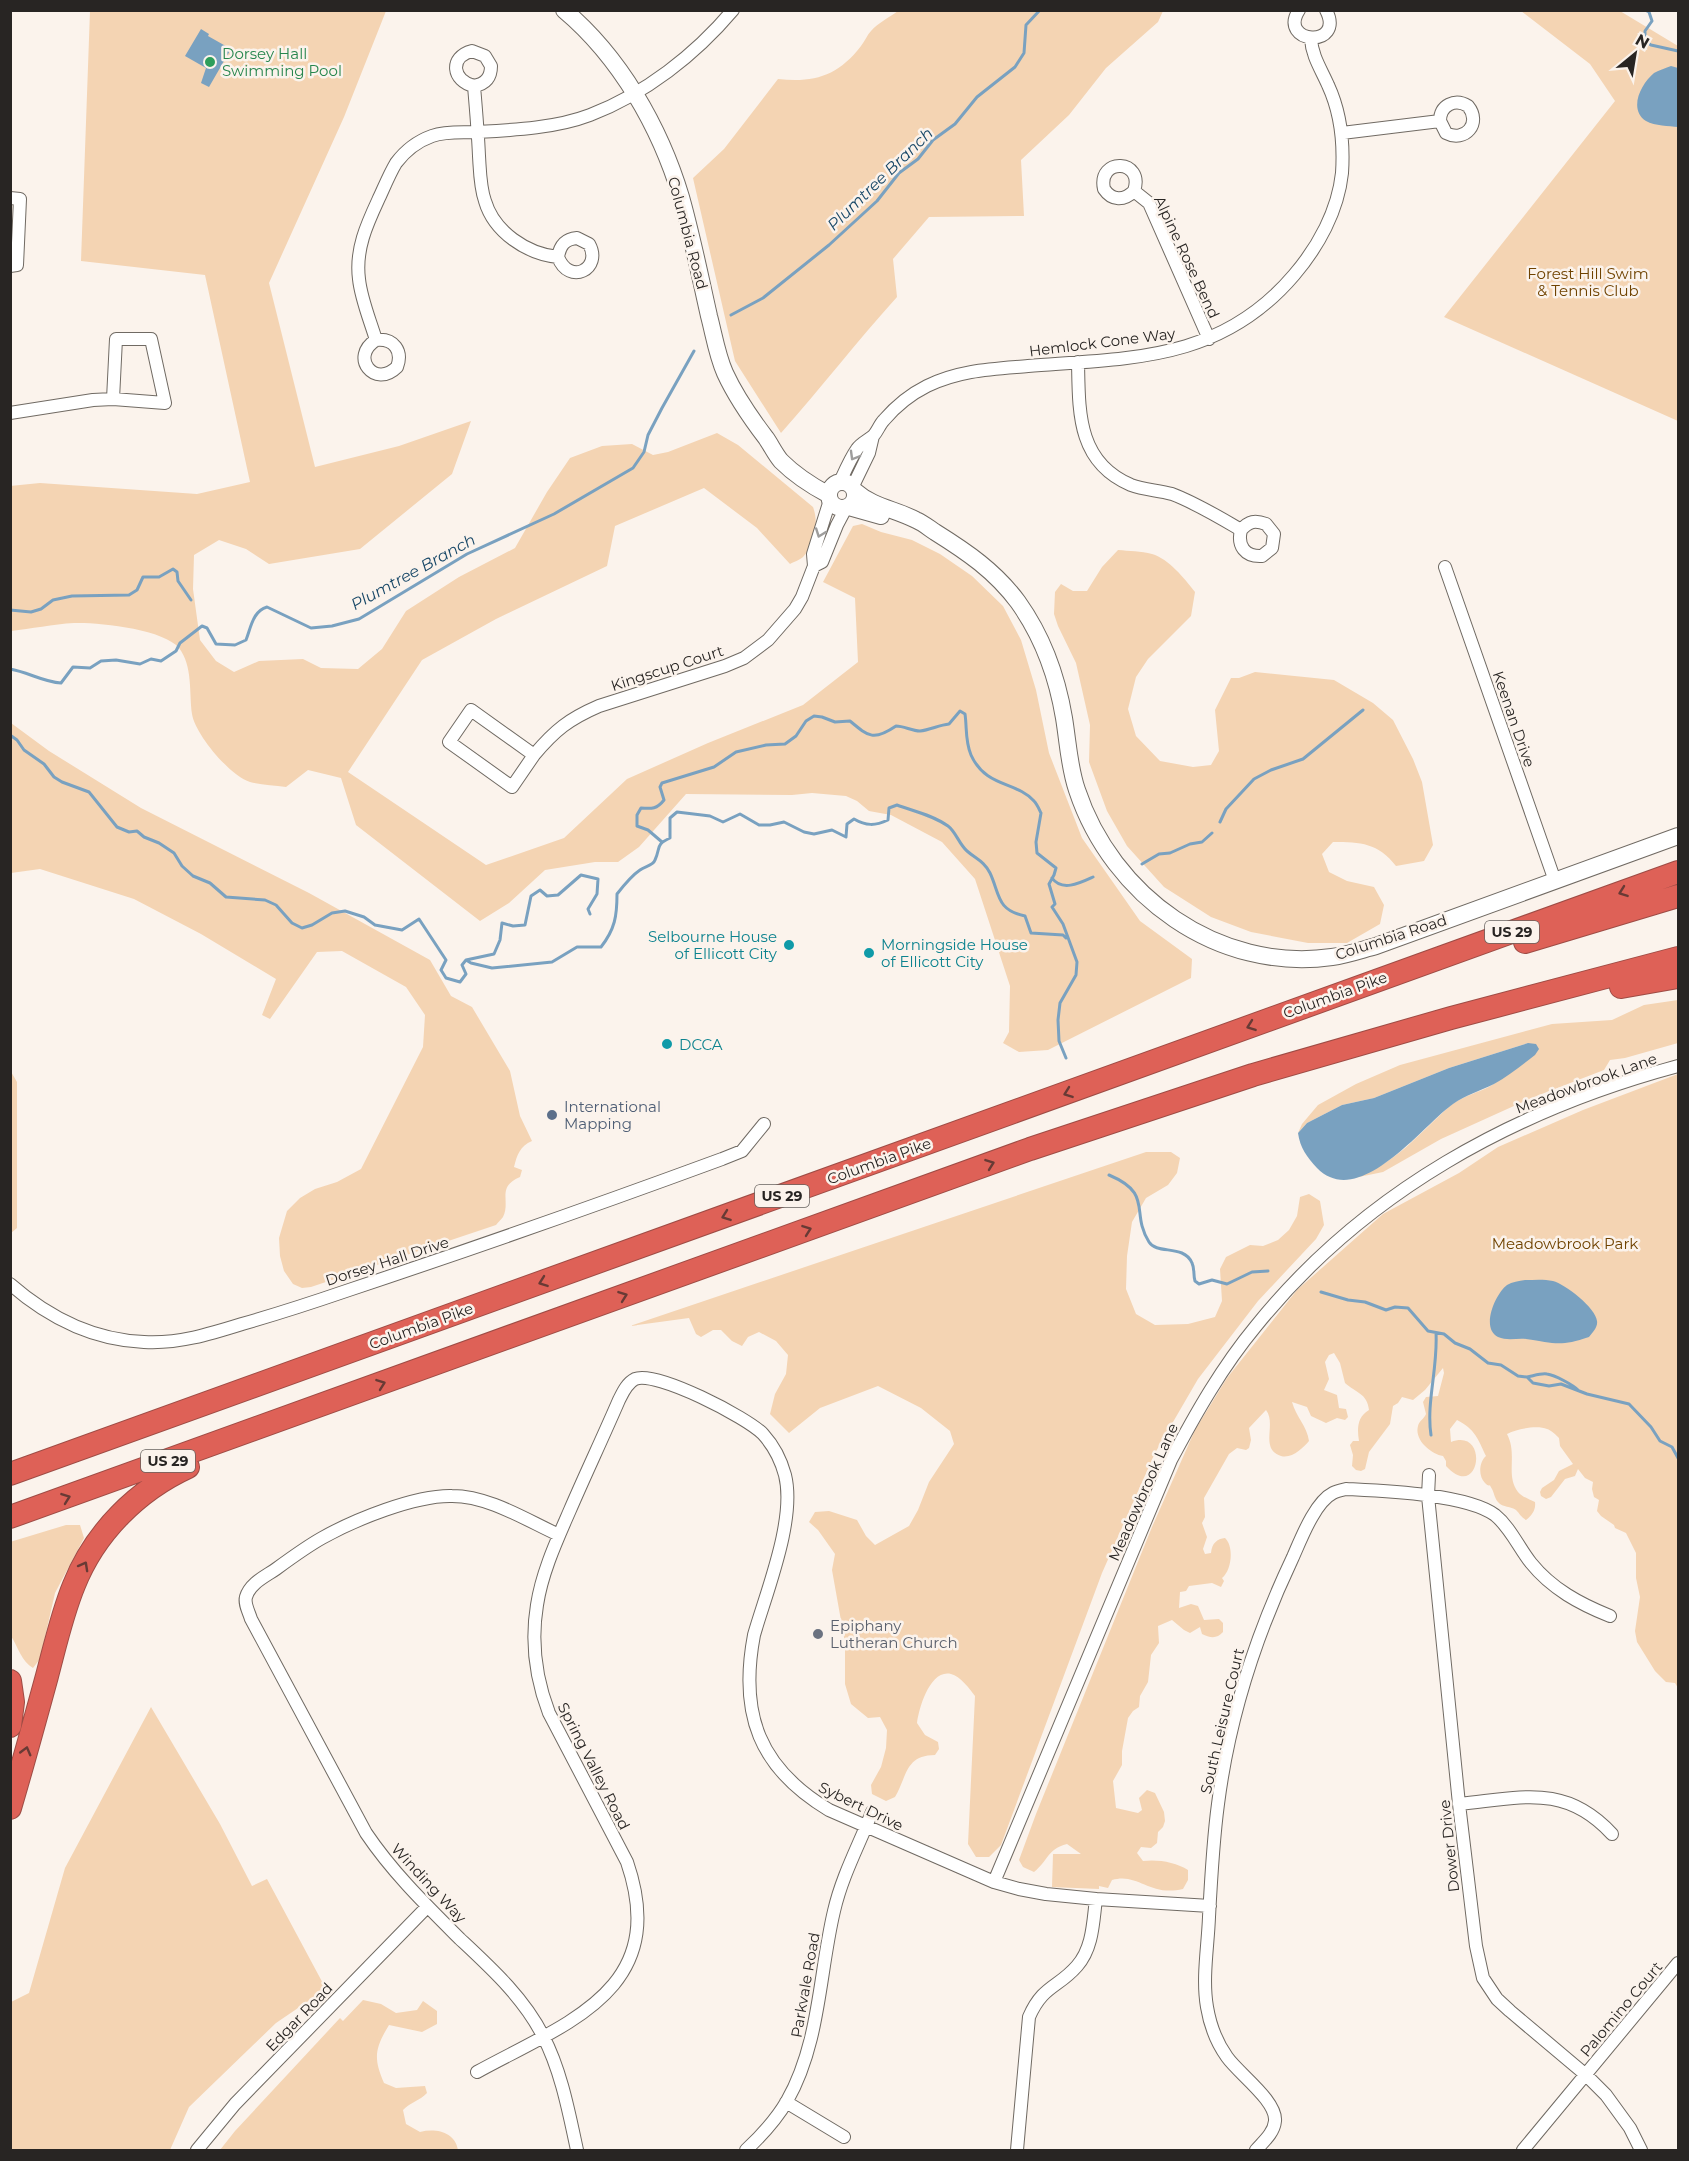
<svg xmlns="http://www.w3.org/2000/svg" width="1689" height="2161" font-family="Montserrat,sans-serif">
	<rect width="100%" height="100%" fill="#fbf3ec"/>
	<path fill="#f4d4b3" d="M90 11H386L344 117 269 283 315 467 399 446 471 421 452 474 360 549 269 564 246 549 219 540 194 555 193 589 200 640 216 661 234 672 259 661 303 659 321 668 358 669 382 649 406 611 459 577 515 548 547 492 570 458 602 446 632 444 653 455 668 452 717 433 738 445 813 507C819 522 815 544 803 557 800 560 793 562 790 564L757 528 704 488 615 526 607 566 496 619 422 660 348 772 486 865 564 838 627 779 708 743 803 705 858 662 855 598 823 582 853 526 862 524 881 532 912 540 940 554 972 576 1003 606 1021 640 1036 690 1049 753 1082 838 1140 921 1192 959 1191 978 1048 1050 1019 1052 1003 1043 1009 1032 1010 986 975 879 942 842 891 815 869 811 857 801 846 796 812 793 792 795 686 794 639 847 618 862H595L545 870 509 903 480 921 356 825 341 778 308 770 286 787C274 785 261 785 250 782 230 776 195 734 192 714 189 693 193 666 179 648 164 629 97 622 74 623 53 624 31 629 11 631L10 486 40 483 197 494 250 482 205 275 81 261Z
		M898 11H1163L1158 22 1106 68 1069 115 1021 160 1024 216 929 217 893 259 897 297C857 341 821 388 781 433L735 361 693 178 724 149 778 79C814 83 838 76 861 46 865 41 867 35 871 31 878 23 890 17 898 11Z
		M1521 11H1620L1678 46V421L1444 317 1615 101 1590 64Z
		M1118 550C1129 551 1141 551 1152 554 1169 559 1184 578 1195 592L1191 616 1148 659 1136 677 1128 709 1136 736 1160 761 1193 767 1211 765 1219 751 1215 710 1231 678H1239L1255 672 1334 680 1373 703 1393 720 1413 759 1422 782 1433 845 1424 861 1396 866C1378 843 1361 842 1333 842L1322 854 1329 872 1347 881 1374 887 1384 905 1380 924 1347 943H1308L1251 932 1211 917 1164 887 1127 846 1107 811 1089 762 1090 725 1076 663 1058 626 1054 614 1055 592 1061 584 1073 591H1087L1102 567Z
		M11 723 49 751 141 808 309 893 430 960 451 996 472 1007 510 1071 520 1116 532 1141C520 1146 517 1155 514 1167L522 1170 520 1177C496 1187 511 1201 503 1217 501 1220 498 1222 496 1225L311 1287 302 1288 293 1284 284 1271 280 1256 279 1238 287 1211 300 1198 315 1189 337 1182 361 1169 423 1047 425 1015 406 987 342 951 317 952 270 1019 262 1015 276 979 201 934 134 899 40 869 11 873Z
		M1678 1000V1043L1625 1058 1610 1060 1604 1070 1534 1097 1441 1139 1383 1172 1349 1179C1395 1166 1416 1136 1450 1106 1463 1095 1485 1091 1495 1083 1507 1072 1518 1056 1528 1043L1449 1068 1374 1098 1342 1105 1307 1123 1298 1133 1302 1124 1318 1105 1356 1084 1400 1065 1552 1024 1612 1020 1644 1005Z
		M10 1070 17 1082V1228L11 1233Z
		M1678 1074V1688L1675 1683 1666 1682 1655 1671 1637 1642 1635 1631 1640 1597 1636 1578V1553L1626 1533 1615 1528 1614 1525 1601 1516 1597 1511 1599 1500 1594 1497 1592 1489 1593 1482 1585 1478 1578 1469 1575 1476 1565 1479 1551 1497 1546 1499 1541 1496 1540 1492 1542 1488 1554 1480 1559 1471 1573 1464 1560 1446 1559 1438C1556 1435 1551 1430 1547 1429 1537 1425 1516 1429 1507 1434 1518 1455 1505 1475 1518 1492 1522 1497 1529 1499 1535 1502 1536 1510 1532 1515 1526 1520 1521 1517 1520 1514 1516 1510 1511 1506 1503 1508 1498 1502 1495 1499 1494 1493 1492 1489 1488 1481 1491 1489 1485 1483 1478 1476 1479 1462 1486 1456 1478 1439 1475 1429 1457 1420L1450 1429 1451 1442C1490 1427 1480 1503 1446 1466V1461L1443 1456C1431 1454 1414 1440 1418 1426 1419 1421 1424 1419 1426 1414L1423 1402 1426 1397 1438 1396 1444 1373 1443 1368 1425 1390 1413 1400 1402 1397 1398 1403 1393 1406 1390 1424 1369 1452 1365 1469 1361 1471 1356 1470 1352 1466 1353 1455 1350 1445 1353 1441H1359C1357 1429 1357 1417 1369 1410 1367 1393 1356 1393 1345 1383L1340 1363 1334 1353 1329 1355 1325 1362 1329 1379 1324 1390 1337 1395 1339 1408 1346 1409 1348 1417 1345 1420 1337 1418 1326 1423 1311 1416 1307 1407 1292 1402C1296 1417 1307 1426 1309 1441 1303 1448 1292 1459 1281 1456 1259 1449 1277 1424 1266 1410L1249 1428 1251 1440 1249 1448 1246 1450 1237 1448 1229 1454 1204 1498 1205 1517 1202 1523 1207 1537 1203 1549 1205 1554 1211 1553C1212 1543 1217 1539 1225 1538 1234 1546 1232 1570 1222 1578L1224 1581 1221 1587 1212 1583 1189 1586 1186 1591 1180 1592 1179 1608 1191 1604 1198 1606 1204 1620 1219 1619 1223 1623V1632C1217 1639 1210 1638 1202 1634L1200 1627 1190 1633 1184 1630 1172 1620 1158 1626 1159 1643 1151 1655 1148 1682 1140 1696 1139 1707 1133 1711 1128 1718 1122 1751V1765L1113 1781 1116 1808 1138 1813 1142 1810 1139 1798 1147 1790 1155 1793 1164 1812 1165 1821 1163 1827 1158 1832 1157 1843 1151 1848 1141 1847 1137 1853 1143 1861C1157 1859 1176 1862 1188 1870V1880L1183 1889C1149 1897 1138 1872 1112 1880L1108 1888 1099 1886V1889L1052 1887 1053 1854H1081L1067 1844C1047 1849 1048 1861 1034 1872L1023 1867 1019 1860 1036 1814 1152 1527 1195 1430 1227 1378 1297 1290 1383 1214 1459 1173 1498 1147 1583 1110Z
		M1146 1152H1171L1180 1158 1177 1173 1168 1185 1146 1198 1132 1222 1127 1256 1126 1289 1136 1314 1155 1325 1188 1324 1215 1317 1222 1301 1220 1269 1226 1257 1250 1245 1263 1246 1278 1240 1289 1230 1297 1216 1300 1197 1309 1194 1320 1201 1324 1225 1316 1239 1258 1301 1198 1379 1155 1453 1102 1573 1001 1845 989 1857H976L968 1844 975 1696C970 1689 960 1676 951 1674 930 1669 919 1708 917 1723L925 1735 938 1742 939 1749 935 1755C905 1755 907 1777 895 1797L886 1801 872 1794 871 1785 881 1767 886 1748 887 1730 880 1717 868 1718 851 1704 845 1684V1643L832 1570 835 1554 818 1530 809 1522 815 1512 829 1511 857 1520 866 1536 875 1545 909 1526 918 1510 929 1482 954 1444 950 1431 921 1408 878 1386 820 1408 789 1433 770 1414 775 1394 786 1374 788 1355 776 1341 759 1332 748 1337 742 1346 732 1341 721 1330H713L701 1337 696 1334 689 1318 630 1326Z
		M66 1525H80L84 1538 55 1593 40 1659 33 1668C22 1662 18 1647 11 1636L10 1542Z
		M151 1707 220 1824 252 1886 267 1879 326 1989 276 2023 189 2107 170 2150H11V2002L29 1993 65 1868Z
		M363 2000 381 2004 396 2013 417 2010 423 2001 437 2011V2024L422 2032 389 2025C375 2048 373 2058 384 2083L396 2088 425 2086 427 2093C419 2101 411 2102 403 2110L406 2124 420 2132C436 2128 455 2132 458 2150H220L235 2131 340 2018 343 2021Z"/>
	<path fill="#79a1c0" d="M201 29 209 34 208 36 231 49 209 87 201 83 206 68 185 56Z
		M1671 66 1678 68V127C1669 126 1655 126 1646 121 1628 109 1641 84 1654 73 1659 70 1666 68 1671 66Z
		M1528 1043 1536 1044 1539 1049 1535 1055C1522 1065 1508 1076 1494 1084 1480 1091 1466 1095 1453 1104 1423 1125 1359 1211 1317 1168 1307 1157 1300 1148 1298 1133L1307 1123 1342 1105 1374 1098 1449 1068Z
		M1525 1280C1534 1280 1544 1279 1553 1281 1565 1284 1596 1308 1597 1321 1598 1327 1593 1332 1589 1337 1560 1347 1554 1343 1526 1339 1517 1338 1507 1341 1498 1337 1480 1328 1496 1293 1507 1285 1512 1282 1519 1281 1525 1280Z"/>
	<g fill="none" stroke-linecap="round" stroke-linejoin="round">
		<path stroke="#79a1c0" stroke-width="3" d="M1613 10H1624
			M1645 10 1649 12 1652 21 1645 31V41L1651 45 1678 51
			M731 315 763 298 829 245 877 201 899 173 918 159 933 140 955 124 977 97 1015 67 1024 53 1026 25 1040 10
			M10 610 31 612 41 609 53 600 72 596 129 595 137 590 143 577H159L173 569 177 572 178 581 191 600
			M10 669C28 672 43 682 61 683L73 667 90 668 101 661 116 660 140 664 151 659 161 661 176 651 180 643 202 626 207 628 216 644 235 645 246 640C251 627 253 611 267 607L311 628 332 626 359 619 467 554 554 514 633 468 644 452 648 435 662 408 694 351
			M10 735 17 740 24 750 44 764 54 777 62 782 89 792 117 827 129 832 137 831 144 837 159 843 174 853 182 866 193 876 210 883 226 897 265 900 276 905 292 923 302 928 312 925 332 913 345 911 364 917 375 925 402 930 419 919 446 960 441 970 446 978 460 982 466 974 462 965 466 960
			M1220 822 1226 809 1254 779 1271 770 1303 759 1363 710
			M662 842 648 830 637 826V815L641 808C652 809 657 809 664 800L660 787 662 783 714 767 736 752 766 745 785 744 796 736 806 721 814 716 822 717 835 722 850 721C869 737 874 741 896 726 904 726 912 731 920 731 930 730 939 725 949 724L960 711 965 714C967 728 965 741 971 755 986 788 1016 781 1034 801 1037 804 1039 809 1041 813L1036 842 1037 853 1056 868 1054 875 1049 884 1055 904 1052 907 1063 924 1077 962 1076 975 1060 1003 1058 1020 1059 1041 1066 1058
			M1142 864 1159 854 1170 853 1190 844 1202 842 1212 833
			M1052 878C1062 892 1080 883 1093 877
			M466 960 471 963 492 968 552 962 577 947H601C615 929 617 916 617 894 624 885 631 876 640 870 645 866 653 866 655 860 661 847 655 845 670 838V818L677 812 710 816 723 822 740 814 759 825H770L784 822 804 832 814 834 832 830 846 837 847 824 854 819C866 826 875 826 888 820L889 808 897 805C913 811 933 815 948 826 956 832 959 844 967 851 976 859 984 861 990 873 1000 894 996 910 1025 916L1031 933 1063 935 1066 938
			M466 960 494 954 500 940 502 923 513 926 525 925 531 896 540 890 547 896 558 895 581 875 598 879 597 894 588 909 590 914
			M1109 1175C1154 1194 1130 1212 1149 1242 1157 1255 1184 1244 1192 1263 1195 1269 1193 1275 1195 1281L1199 1284 1212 1280 1227 1284 1252 1272 1268 1271
			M1321 1292 1348 1300 1365 1302 1386 1310 1395 1307 1408 1308 1428 1331 1444 1334 1455 1343 1470 1349 1488 1363 1501 1365 1518 1376 1527 1377 1533 1383 1549 1386 1561 1384 1587 1394 1629 1404 1651 1427 1660 1441 1672 1447 1678 1458
			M1527 1377C1533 1376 1541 1373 1547 1374 1555 1375 1573 1385 1578 1390
			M1431 1435C1426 1403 1438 1368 1436 1333"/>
		<g stroke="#706a63" stroke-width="14">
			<path id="minor" d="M1299 10C1277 44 1346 49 1326 10
				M474 86C452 81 449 57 472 51L485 56 491 66C491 78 485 84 474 86 476 109 478 133 479 156 480 171 480 187 485 201 494 232 527 254 558 257 569 286 603 269 589 244L577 238C565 239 560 245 558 257
				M1342 133 1440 121C1440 105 1455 98 1468 106 1482 123 1465 143 1446 133L1440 121
				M1134 191C1124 201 1112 201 1104 189 1097 157 1145 159 1134 191L1149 203 1209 339
				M10 198 20 199 17 265 10 266
				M116 339H151L165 403 113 399Z
				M376 340C394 338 403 351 397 367 375 389 349 357 376 340 370 320 361 299 359 279 355 248 368 222 380 196 385 185 390 173 396 163 405 151 418 141 432 136 447 131 462 133 478 132 514 130 556 128 590 115 645 94 695 55 733 10
				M1078 362C1079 412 1077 462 1131 485 1144 490 1158 490 1172 494 1196 503 1219 517 1241 530 1237 546 1245 557 1262 556L1272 548 1274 534 1266 524C1255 520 1249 521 1241 530
				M10 413 93 400 113 399
				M840 482C845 471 850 459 857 449 861 443 869 440 874 435 878 430 880 424 884 420 896 406 911 394 927 386 959 370 993 369 1028 366 1132 358 1221 361 1294 275 1318 247 1338 211 1342 173 1344 143 1341 113 1328 85 1321 69 1312 56 1311 39
				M853 486 869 453 873 436
				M814 566 822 562 837 525 846 508
				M1445 567 1555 881
				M534 755 512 787 449 742 471 710 534 755C555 730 569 719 599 706L725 666 744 658 768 640 795 609 802 597 814 566 813 554 830 500
				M10 1284C49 1318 93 1340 144 1342 178 1344 210 1334 242 1324 277 1314 311 1303 346 1291 472 1249 597 1205 722 1159L742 1151 764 1124
				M1429 1475 1428 1496 1459 1804 1476 1946 1483 1978 1497 1999 1510 2011 1586 2075 1606 2095 1630 2128 1641 2150
				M559 1535C526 1520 489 1496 452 1496 415 1495 354 1520 322 1538 306 1547 291 1558 276 1569 266 1576 250 1583 246 1597 244 1604 249 1612 251 1619L366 1833C393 1873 426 1905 460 1939 491 1968 524 1998 543 2036 561 2070 569 2113 577 2150
				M1459 1804C1521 1798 1565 1783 1612 1834
				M994 1882 1171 1460C1196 1413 1222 1367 1256 1326 1364 1192 1514 1110 1678 1066
				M477 2072C568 2022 671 1990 627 1862L549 1713C536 1679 531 1641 537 1605 542 1572 557 1540 570 1510 586 1473 603 1437 619 1400 623 1392 627 1383 635 1379 656 1370 748 1418 763 1434 773 1445 781 1460 785 1475 796 1519 767 1590 754 1635 739 1714 759 1768 829 1810L994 1882 1019 1889 1046 1894 1096 1899 1210 1906
				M786 2102 844 2137
				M197 2150 235 2104 427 1907
				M746 2150C761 2136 776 2120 787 2101 820 2043 819 1974 834 1911 842 1876 859 1845 872 1812
				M1017 2150 1029 2017C1043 1985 1058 1988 1077 1966 1093 1948 1093 1922 1096 1899
				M1256 2150C1263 2142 1274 2133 1275 2121 1277 2101 1239 2074 1227 2057 1217 2043 1210 2025 1207 2007 1202 1978 1208 1946 1209 1917 1211 1879 1213 1841 1218 1804 1229 1718 1256 1635 1293 1557 1301 1539 1315 1502 1333 1493 1337 1491 1342 1490 1346 1489 1384 1491 1466 1494 1495 1515 1510 1527 1519 1548 1531 1563 1552 1589 1580 1604 1610 1616
				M1523 2150 1678 1963"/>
		</g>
		<g stroke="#706a63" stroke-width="18">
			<path id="tertiary" d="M564 10C620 57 660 127 681 197 692 236 700 276 709 316 714 335 717 355 725 373 736 397 750 417 766 438 771 445 775 454 781 461 795 475 812 486 829 495
				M829 495a13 13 0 1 1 26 0a13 13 0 1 1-26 0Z
				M855 491C873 507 895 509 916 520 923 523 929 528 935 532 967 552 995 571 1018 602 1043 637 1057 676 1064 718 1068 742 1069 767 1077 790 1112 896 1218 973 1332 957 1347 955 1361 950 1376 946L1678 836
				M849 507 881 516"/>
		</g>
		<g stroke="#9e4c45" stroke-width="24">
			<path id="motorway" d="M1525 942 1678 896
				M1621 987 1678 977
				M10 1474 1678 872
				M10 1517 1030 1149 1253 1075 1451 1018 1678 958
				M10 1681 13 1702 10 1726
				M10 1808C23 1764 35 1720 47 1676 55 1646 62 1614 74 1585 95 1532 138 1490 188 1467"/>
		</g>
		<use href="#minor" stroke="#fff" stroke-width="12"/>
		<use href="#tertiary" stroke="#fff" stroke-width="16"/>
		<use href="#motorway" stroke="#de6157" stroke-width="22"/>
	</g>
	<defs><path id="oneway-chevron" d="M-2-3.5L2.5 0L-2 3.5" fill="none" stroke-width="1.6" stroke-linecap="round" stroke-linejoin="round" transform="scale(1.5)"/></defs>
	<g stroke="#9e9d9c">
		<use href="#oneway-chevron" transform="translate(854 456) rotate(120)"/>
		<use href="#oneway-chevron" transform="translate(820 533) rotate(110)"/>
	</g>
	<g stroke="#683a35">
		<use href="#oneway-chevron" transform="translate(1623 892) rotate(160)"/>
		<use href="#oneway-chevron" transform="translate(1251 1026) rotate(160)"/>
		<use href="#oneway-chevron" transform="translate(1068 1093) rotate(160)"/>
		<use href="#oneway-chevron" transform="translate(990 1164) rotate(-20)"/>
		<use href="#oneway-chevron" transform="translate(726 1216) rotate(160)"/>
		<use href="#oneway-chevron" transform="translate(807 1230) rotate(-20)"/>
		<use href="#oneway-chevron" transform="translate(543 1282) rotate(160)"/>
		<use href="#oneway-chevron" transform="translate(623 1296) rotate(-20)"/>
		<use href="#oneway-chevron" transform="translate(381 1384) rotate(-20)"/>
		<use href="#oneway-chevron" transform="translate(66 1498) rotate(-20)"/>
		<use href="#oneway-chevron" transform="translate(84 1566) rotate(-61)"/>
		<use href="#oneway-chevron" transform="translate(26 1751) rotate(-75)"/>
	</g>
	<circle fill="#2e9e5b" stroke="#fbf3ec" stroke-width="2" cx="210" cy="62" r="6"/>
	<g fill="#0f9aa8" stroke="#fbf3ec" stroke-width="2">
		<circle cx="789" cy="945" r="6"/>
		<circle cx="869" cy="953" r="6"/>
		<circle cx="667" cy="1044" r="6"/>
	</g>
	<circle fill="#5c6f8a" stroke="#fbf3ec" stroke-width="2" cx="552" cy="1115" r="6"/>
	<circle fill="#6b7280" stroke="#fbf3ec" stroke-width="2" cx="818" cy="1634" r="6"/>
	<g text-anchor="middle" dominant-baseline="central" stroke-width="5" stroke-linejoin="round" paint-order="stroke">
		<g fill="#fbf3ec" stroke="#67635f" stroke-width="1.5">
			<rect x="1485" y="921" width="54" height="22" rx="4.5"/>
			<rect x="755" y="1185" width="54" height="22" rx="4.5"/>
			<rect x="141" y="1450" width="54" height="22" rx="4.5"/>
		</g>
		<g font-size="14" font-weight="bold" fill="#282523">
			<text x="1512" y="932">US 29</text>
			<text x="782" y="1196">US 29</text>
			<text x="168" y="1461">US 29</text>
		</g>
		<g font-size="15" fill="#27864d" stroke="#fbf3ec" text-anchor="start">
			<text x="222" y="53">Dorsey Hall<tspan x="222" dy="17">Swimming Pool</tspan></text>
		</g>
		<g font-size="15" fill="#282523" stroke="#fbf3ec">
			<text transform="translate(688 233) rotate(75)">Columbia Road</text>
			<text transform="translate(1187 257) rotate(65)">Alpine Rose Bend</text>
			<text transform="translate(1102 342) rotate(-7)">Hemlock Cone Way</text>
			<text transform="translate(667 668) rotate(-18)">Kingscup Court</text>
			<text transform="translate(1514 719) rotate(71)">Keenan Drive</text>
			<text transform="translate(1391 937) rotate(-18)">Columbia Road</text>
			<text transform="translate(1335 995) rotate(-20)">Columbia Pike</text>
			<text transform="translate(1586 1083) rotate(-20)">Meadowbrook Lane</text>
			<text transform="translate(879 1161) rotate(-20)">Columbia Pike</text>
			<text transform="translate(387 1261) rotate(-18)">Dorsey Hall Drive</text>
			<text transform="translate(421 1326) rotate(-20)">Columbia Pike</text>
			<text transform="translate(1143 1492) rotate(-66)">Meadowbrook Lane</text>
			<text transform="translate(1222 1721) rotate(-77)">South Leisure Court</text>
			<text transform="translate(594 1766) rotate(63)">Spring Valley Road</text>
			<text transform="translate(861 1806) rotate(26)">Sybert Drive</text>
			<text transform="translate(1449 1846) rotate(-96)">Dower Drive</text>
			<text transform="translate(429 1883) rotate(47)">Winding Way</text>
			<text transform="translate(805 1985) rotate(-80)">Parkvale Road</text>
			<text transform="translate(1621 2009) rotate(-50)">Palomino Court</text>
			<text transform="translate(299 2017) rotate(-46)">Edgar Road</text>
		</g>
		<g font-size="15" fill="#704300" stroke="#fbf3ec">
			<text x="1588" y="273">Forest Hill Swim<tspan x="1588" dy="17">&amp; Tennis Club</tspan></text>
			<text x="1565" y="1243">Meadowbrook Park</text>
		</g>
		<g font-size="15" fill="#0d838f" stroke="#fbf3ec" text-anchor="start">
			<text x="777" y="936" text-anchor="end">Selbourne House<tspan x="777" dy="17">of Ellicott City</tspan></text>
			<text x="881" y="944">Morningside House<tspan x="881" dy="17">of Ellicott City</tspan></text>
			<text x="679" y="1044">DCCA</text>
		</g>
		<g font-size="15" fill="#4e5e75" stroke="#fbf3ec" text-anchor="start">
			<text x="564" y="1106">International<tspan x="564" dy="17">Mapping</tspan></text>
		</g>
		<g font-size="15" fill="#5b616d" stroke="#fbf3ec" text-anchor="start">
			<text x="830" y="1625">Epiphany<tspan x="830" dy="17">Lutheran Church</tspan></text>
		</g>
		<g font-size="16" font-style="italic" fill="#174767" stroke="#fbf3ec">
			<text transform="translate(880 179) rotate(-44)">Plumtree Branch</text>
			<text transform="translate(413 572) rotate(-29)">Plumtree Branch</text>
		</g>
	</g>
	<rect width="1689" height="2161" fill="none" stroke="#282523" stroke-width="24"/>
	<g transform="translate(1635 54) rotate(30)" stroke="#fbf3ec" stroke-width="4.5" paint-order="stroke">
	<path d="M0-4.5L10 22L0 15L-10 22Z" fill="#282523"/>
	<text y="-9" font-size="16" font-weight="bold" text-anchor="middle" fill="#282523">N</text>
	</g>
</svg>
